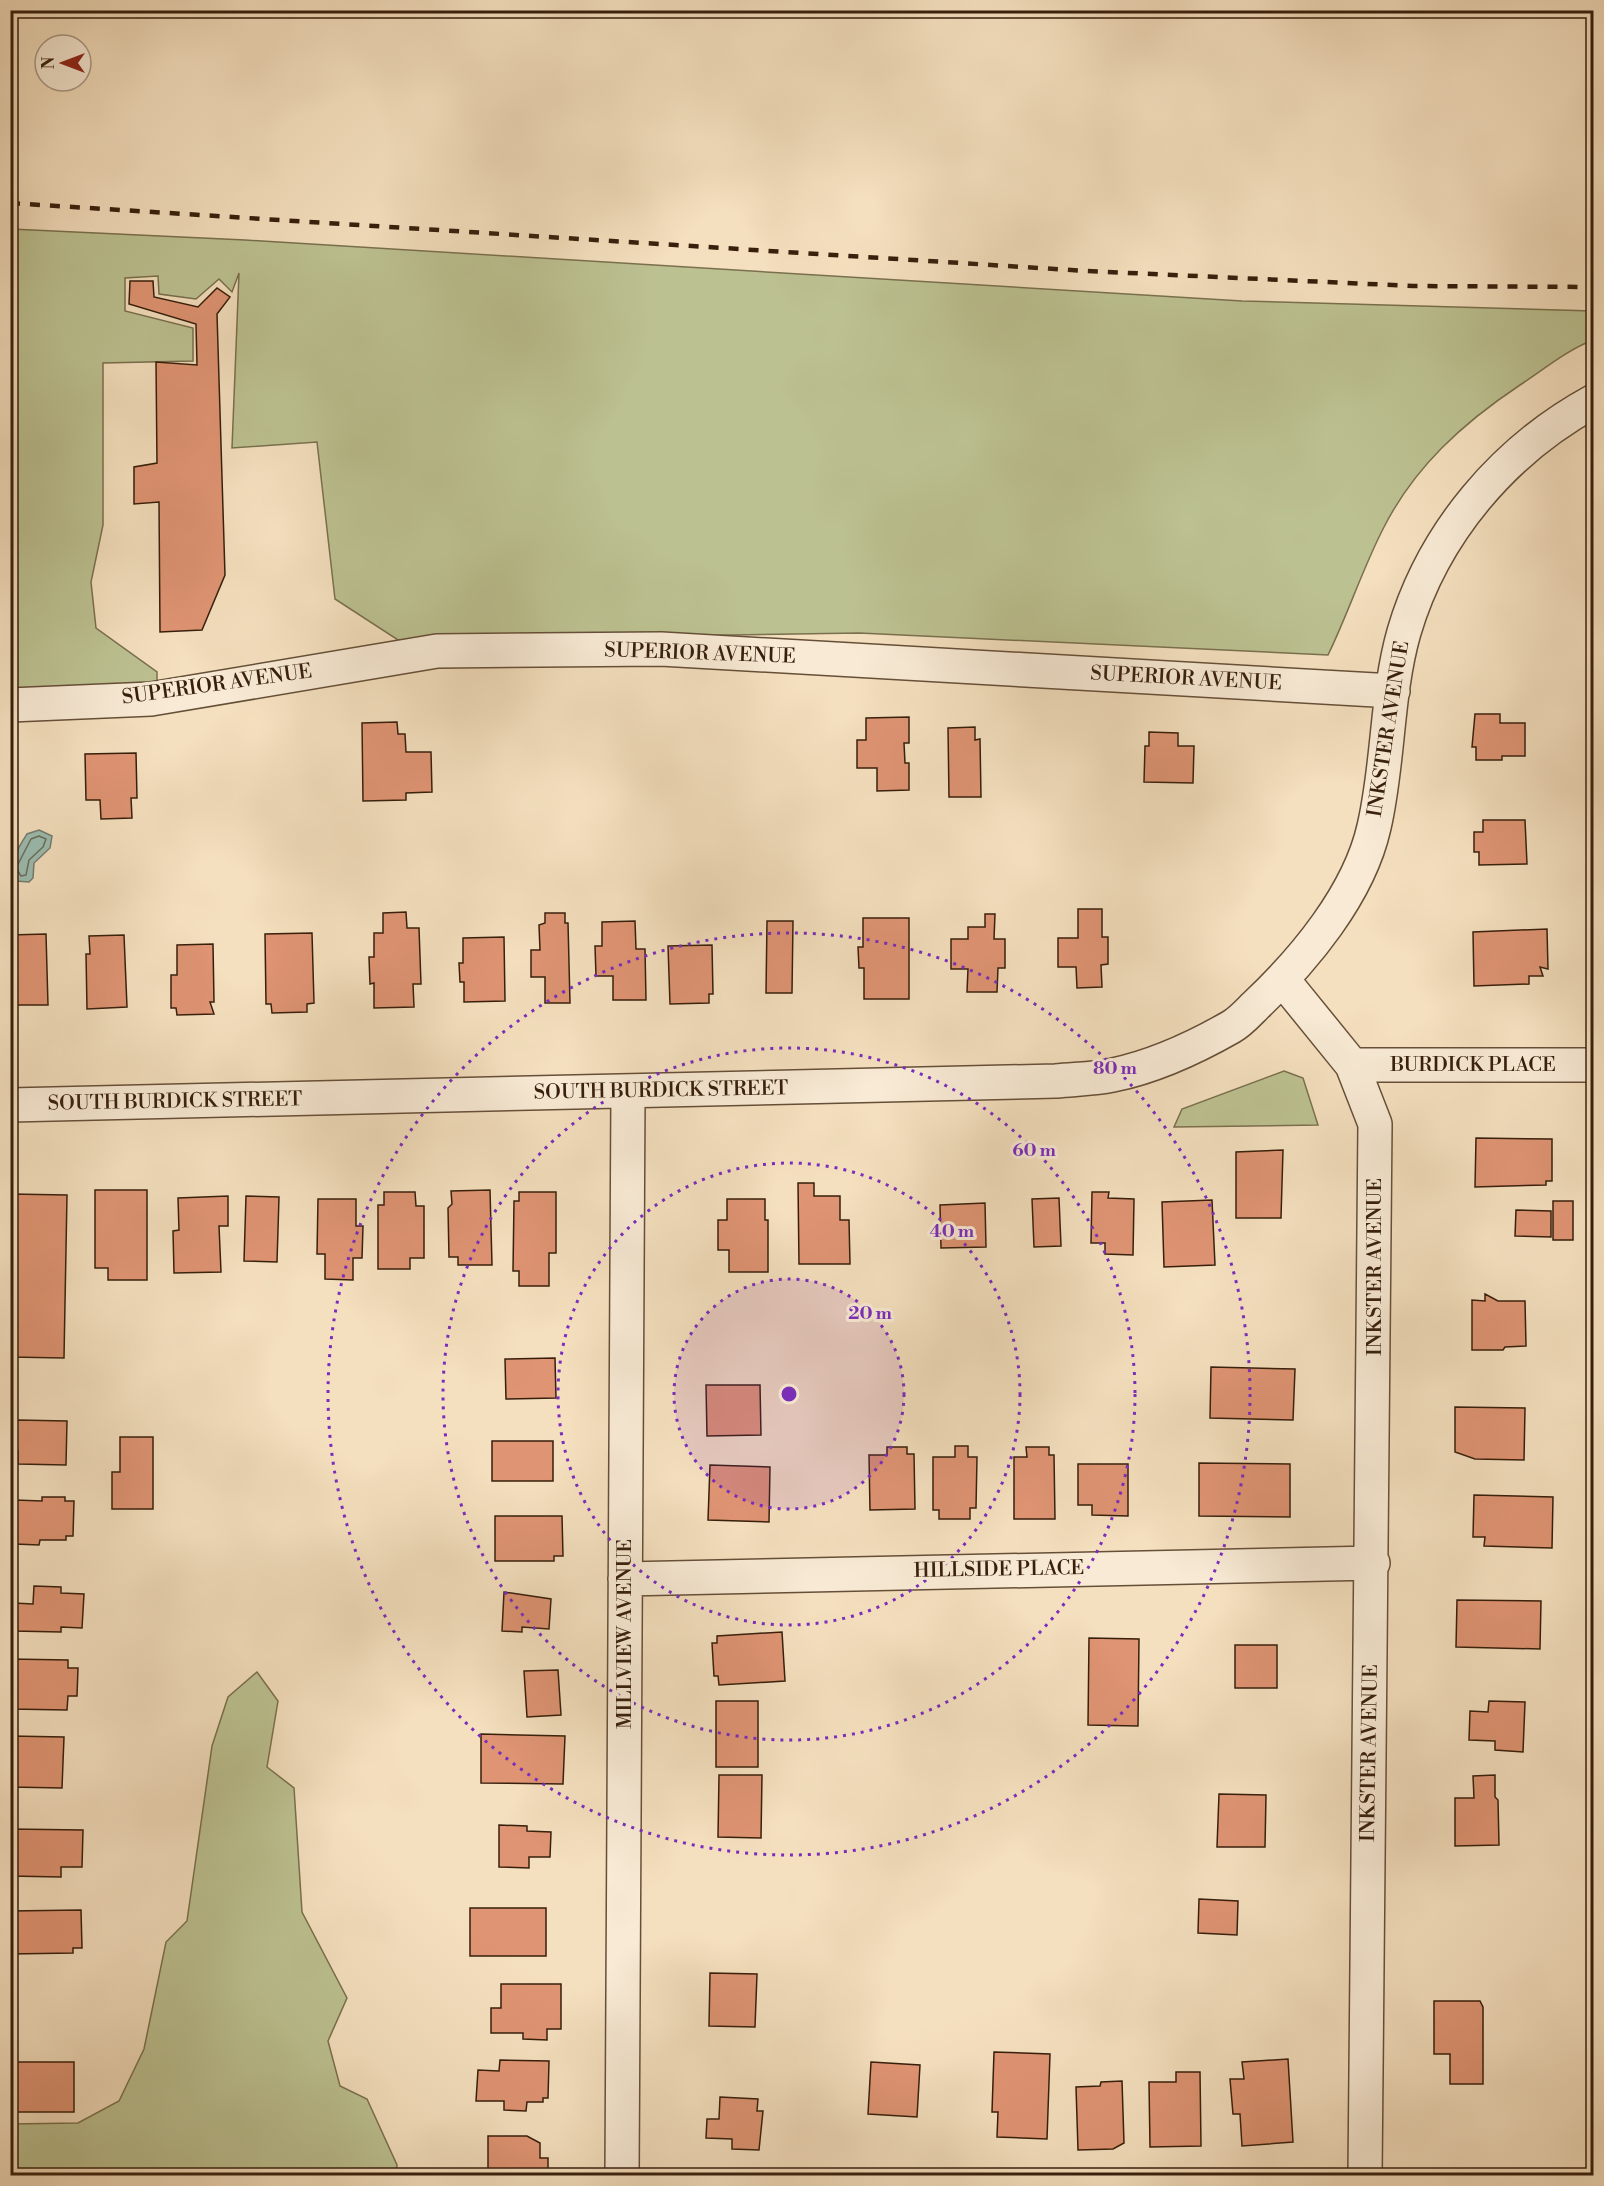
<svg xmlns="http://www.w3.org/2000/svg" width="1604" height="2186" font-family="'Libre Bodoni',serif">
	<rect width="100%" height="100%" fill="#f4dfbe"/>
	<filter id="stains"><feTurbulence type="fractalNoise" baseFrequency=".00333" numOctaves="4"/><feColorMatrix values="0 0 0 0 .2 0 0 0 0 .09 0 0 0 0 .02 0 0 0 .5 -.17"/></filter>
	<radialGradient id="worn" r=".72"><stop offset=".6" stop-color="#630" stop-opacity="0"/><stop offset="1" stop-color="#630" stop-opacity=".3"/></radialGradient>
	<path fill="#bcc191" stroke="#7a704e" stroke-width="1.5" d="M11 229 245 240 1242 301 1593 311V340C1567 350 1543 370 1520 385 1463 423 1414 467 1383 529 1362 570 1348 614 1328 655L859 633 398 640 335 599 317 442 232 448 239 273 232 292 219 279 196 299 159 294 158 276 125 278V311L193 328V361L103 363V525L91 582 96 628 157 672V688L11 694Z
		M1284 1071 1303 1078 1318 1125 1174 1127 1182 1109Z
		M257 1672 278 1701 267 1767 294 1788 302 1912 347 1998 328 2041 340 2086 367 2099 397 2165 396 2175H11V2124L78 2123 119 2101 144 2049 166 1942 187 1921 212 1746 228 1697Z"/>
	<path fill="#9cbdb1" stroke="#747e6f" stroke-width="1.5" d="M39 830 52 836 50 848 34 863 33 878 29 882 16 881C6 866 18 848 27 834Z"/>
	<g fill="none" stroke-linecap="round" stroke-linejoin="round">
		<path stroke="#6a6e5e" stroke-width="1.5" d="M39 836 46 839 43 847 29 860 26 875 21 876 16 868 31 839Z"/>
	</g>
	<path fill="#df9473" stroke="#371f0c" stroke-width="1.5" d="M130 281H153L154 297 198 307 217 288 230 297 217 314 225 575 202 630 160 632 159 502 134 504V467L157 463 156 362 197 365 196 324 129 304Z
		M1475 714H1500V723H1525V756H1502V760H1476V747H1472Z
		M909 717V743H904L905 763H909V790L877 791V768H857V740H866V718Z
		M397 722 398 734H405L406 752H431L432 792 406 793V800L363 801 362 723Z
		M975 727V740L980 739 981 797H949L948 728Z
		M1149 732 1178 733V746H1194L1193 783 1144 782 1145 746H1149Z
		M136 753 137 798H131L132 818 101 819 100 800H86L85 754Z
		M1483 820H1525L1527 864 1479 865V852H1474V832H1483Z
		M1078 909H1102V937H1108V964L1101 965 1102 987 1077 988 1076 967H1058V938H1078Z
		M406 912 407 928H419L421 984H413L414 1007 374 1008V983L370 984 369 957H374V933H383V913Z
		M545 913H565V923H568L570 1003H545V977H531V950H540L539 925 545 923Z
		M985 914H995L994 939H1005V968H998L997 992H967L968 969H951V939H968V927H985Z
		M863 918H909V999H864V968H859L858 947H863Z
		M635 921 636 949H645L646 1000H613V976H596L595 946H602V922Z
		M767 921H793L792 993H766Z
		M1547 929 1548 969 1540 967 1543 976H1529V984L1474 986 1473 932Z
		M312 933 314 1003 307 1004V1012L272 1013 271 1004H266L265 934Z
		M46 934 48 1005H10V935Z
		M124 935 127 1007 87 1009 86 954H90L89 936Z
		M504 937 505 1001 464 1002V982H460L459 963H463V938Z
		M213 944 214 1002H210L214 1014 177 1015 176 1008H171V975H177V945Z
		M712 945 713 994H709V1003L670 1004 668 946Z
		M1476 1138 1552 1139V1181H1546V1185L1475 1187Z
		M1283 1150 1281 1218H1236V1152Z
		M798 1183H814V1196H840V1220H849L850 1264H799Z
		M95 1190H147V1280H108V1268H95Z
		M490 1190 492 1265H458V1257H449L448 1208 452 1204 451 1191Z
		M384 1192H415L416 1206H424V1258H410V1269H378V1205H384Z
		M519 1192H556V1253H549V1286H519V1271H513L514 1201H519Z
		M1092 1192H1109L1108 1198 1134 1199 1133 1255 1105 1254V1243H1091Z
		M10 1194 67 1195 64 1358 10 1357Z
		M228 1196V1226H219L221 1272 174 1273 173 1231 179 1230 178 1198Z
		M246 1196 279 1197 277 1262 244 1261Z
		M1059 1198 1061 1246 1034 1247 1032 1199Z
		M318 1199H356V1226H363L362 1258H353V1280L325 1279V1254H317Z
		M727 1199H765V1220H768V1272H729V1250H718V1220H727Z
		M1212 1200 1215 1265 1164 1267 1162 1202Z
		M1553 1201H1573V1240H1553Z
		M985 1203 986 1247 941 1248 940 1205Z
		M1516 1210 1551 1211V1237L1515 1236Z
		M1485 1294 1498 1301H1525L1526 1346 1505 1347 1503 1350H1472V1300L1485 1301Z
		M555 1358 556 1398 506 1399 505 1359Z
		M1211 1367 1295 1369 1293 1420 1210 1418Z
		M706 1385H760L761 1435 707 1436Z
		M1455 1407 1525 1408 1524 1460 1475 1459 1455 1452Z
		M17 1420 67 1421 66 1465 18 1464V1451H14Z
		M120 1437H153V1509H112V1472H120Z
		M492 1441H553V1481H492Z
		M955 1446H968V1457H977L976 1508H970V1519H939V1510H933V1457H955Z
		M887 1447H907V1454H914L915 1509 870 1510 869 1455H887Z
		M1026 1447H1049V1455H1054L1055 1519H1014V1457H1027Z
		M1199 1463 1290 1464V1517L1199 1516Z
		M1078 1464H1128V1516L1092 1515V1505H1078Z
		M710 1465 770 1467 769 1522 708 1520Z
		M1474 1495 1553 1497 1552 1548 1484 1546 1485 1537H1473Z
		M42 1497H65V1501H74L73 1536H66V1540H40L39 1545 15 1544V1531H12L15 1500 42 1501Z
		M495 1516H562L563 1556H554V1561H495Z
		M34 1586 61 1587V1593L84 1594 82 1628 61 1627V1632L13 1631 14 1603 33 1604Z
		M504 1592 551 1599 549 1629 522 1627V1632L502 1631Z
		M1457 1600 1541 1601 1540 1649 1456 1647Z
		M782 1632 785 1681 719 1685 718 1676H714L712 1643H717V1636Z
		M1089 1638 1139 1639 1138 1726 1088 1725Z
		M1235 1645H1277V1688H1235Z
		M10 1659 68 1660V1668H78L77 1696H68L67 1710 10 1709Z
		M558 1670 561 1715 527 1717 524 1671Z
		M716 1701H758V1767H716Z
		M1489 1701 1525 1702 1523 1752 1495 1750V1741L1469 1740 1470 1711 1488 1712Z
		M481 1734 565 1736 563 1784 481 1783Z
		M10 1736 64 1737 62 1788 10 1787Z
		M719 1775H762L761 1838 718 1837Z
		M1495 1775V1797L1498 1800 1499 1845 1455 1846V1798H1474L1473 1776Z
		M1219 1794 1266 1795 1265 1847H1217Z
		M499 1825 527 1826V1831L551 1832 550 1857H529V1868L499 1867Z
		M10 1829 83 1830 82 1867H61V1877L10 1876Z
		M1199 1899 1238 1901 1237 1935 1198 1933Z
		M470 1908H546V1956H470Z
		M81 1910 82 1948H73V1953L10 1954V1911Z
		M710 1973 757 1974 755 2027 709 2026Z
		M501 1984H561V2029H547V2040L523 2039V2033H491V2008H501Z
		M1434 2001H1480L1483 2007V2084H1450V2054H1434Z
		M994 2052 1050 2054 1047 2139 997 2137 998 2112H992Z
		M1288 2059 1293 2142 1242 2146 1240 2114H1233L1230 2079H1244L1242 2062Z
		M500 2060 549 2061 548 2098H543V2102H527L526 2111 504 2110V2101H476L478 2070 499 2071Z
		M10 2062H74V2112H10Z
		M871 2062 920 2065 917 2117 868 2114Z
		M1176 2072H1200L1201 2146 1150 2147 1149 2082H1176Z
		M1122 2081 1124 2143 1113 2149 1078 2150 1076 2087 1100 2086 1101 2082Z
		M720 2097 758 2099 757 2111H763L759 2150 732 2149V2139L706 2138 707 2119H719Z
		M488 2136H527L540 2143V2158H548V2176H488Z"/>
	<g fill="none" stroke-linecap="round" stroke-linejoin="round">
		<g stroke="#664f38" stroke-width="36">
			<path id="minor" d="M10 705 151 699 437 651 661 649 1393 691
				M1283 980 1352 1065 1375 1124 1365 2176
				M1352 1065H1594
				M10 1105 1056 1081C1075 1079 1095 1079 1113 1075 1152 1067 1196 1047 1231 1027 1240 1022 1248 1013 1255 1006 1304 960 1359 894 1374 827 1389 763 1386 695 1404 632 1433 533 1504 450 1594 401
				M625 1579 1373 1563
				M622 2176 628 1092"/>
		</g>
		<use href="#minor" stroke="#f8ead5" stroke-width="33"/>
		<path stroke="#371f0c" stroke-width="4.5" stroke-dasharray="10 10" stroke-linecap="butt" d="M10 203 1087 271 1413 286 1594 287"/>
	</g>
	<circle cx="789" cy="1394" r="115" fill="#7b2cbf" fill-opacity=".12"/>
	<g fill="none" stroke="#7b2cbf" stroke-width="3" stroke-dasharray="3 6">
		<circle cx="789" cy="1394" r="115"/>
		<circle cx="789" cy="1394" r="231"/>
		<circle cx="789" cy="1394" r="346"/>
		<circle cx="789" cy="1394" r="461"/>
	</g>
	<g text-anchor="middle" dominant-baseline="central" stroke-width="6" stroke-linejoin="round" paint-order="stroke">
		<g font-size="20" fill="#371f0c" stroke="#f8ead5">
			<text transform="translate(700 654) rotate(2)">SUPERIOR AVENUE</text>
			<text transform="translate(1186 679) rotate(3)">SUPERIOR AVENUE</text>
			<text transform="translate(217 685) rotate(-8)">SUPERIOR AVENUE</text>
			<text transform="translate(1389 729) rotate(-81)">INKSTER AVENUE</text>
			<text x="1473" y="1065">BURDICK PLACE</text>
			<text transform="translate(661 1091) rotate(-1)">SOUTH BURDICK STREET</text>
			<text transform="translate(175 1102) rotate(-1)">SOUTH BURDICK STREET</text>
			<text transform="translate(1375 1267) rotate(-90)">INKSTER AVENUE</text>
			<text transform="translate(999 1570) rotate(-1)">HILLSIDE PLACE</text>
			<text transform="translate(625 1634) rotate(-90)">MILLVIEW AVENUE</text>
			<text transform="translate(1370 1753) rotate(-89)">INKSTER AVENUE</text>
		</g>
	</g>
	<circle cx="789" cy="1394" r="9" fill="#7b2cbf" stroke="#f8ead5" stroke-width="3"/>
	<g font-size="18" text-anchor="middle" font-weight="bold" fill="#7b2cbf" stroke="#f8ead5" stroke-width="6" stroke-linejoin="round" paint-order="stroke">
		<text x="1115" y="1074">80 m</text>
		<text x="1034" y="1156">60 m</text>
		<text x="952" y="1237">40 m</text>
		<text x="870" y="1319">20 m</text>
	</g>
	<rect width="1604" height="2186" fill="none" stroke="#f4dfbe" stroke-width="36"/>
	<rect x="12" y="12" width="1580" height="2162" fill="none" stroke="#371f0c" stroke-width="3"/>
	<rect x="18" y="18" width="1568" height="2150" fill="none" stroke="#371f0c" stroke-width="1.5"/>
	<g transform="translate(63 63) rotate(270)"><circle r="28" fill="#f8ead5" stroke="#ab9985" stroke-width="1.5"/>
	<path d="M0-4.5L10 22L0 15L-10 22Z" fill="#8f2418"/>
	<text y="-9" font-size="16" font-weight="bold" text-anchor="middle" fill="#371f0c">N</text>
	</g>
	<rect width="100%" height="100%" filter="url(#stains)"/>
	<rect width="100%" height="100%" fill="url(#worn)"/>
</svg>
